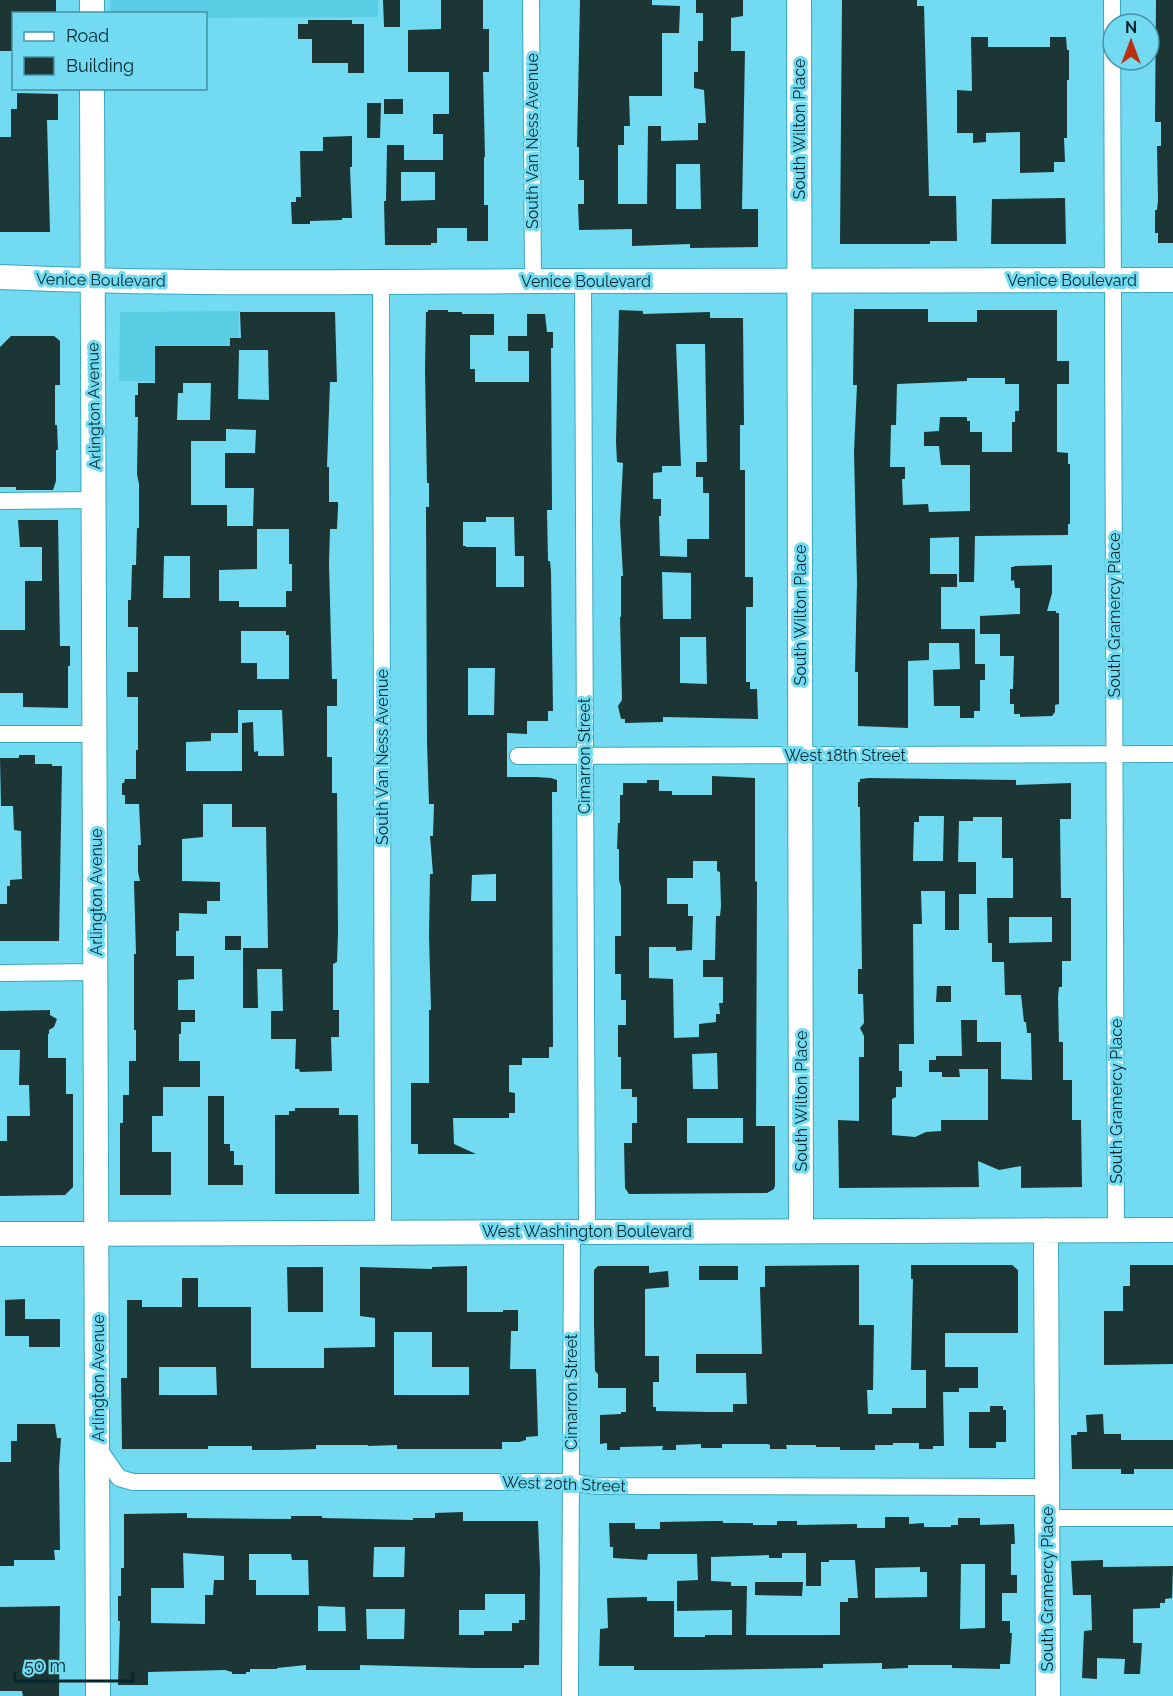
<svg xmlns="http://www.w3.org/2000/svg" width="1173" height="1696" font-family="Raleway,sans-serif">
	<rect width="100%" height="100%" fill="#72dbf1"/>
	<path fill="#59cee5" d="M110 0H378V17L206 18V14L110 13Z
		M239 311 238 383 119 381 120 312Z"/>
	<path fill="#1b3635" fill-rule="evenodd" d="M0 0H56V14H14V51H0Z
		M383 0H400V27H384Z
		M441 0H483V29H489V72H483L485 157H484V205H488V241H467V228H437V243H431V245H385L384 201H386L387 145H404V160H443V134H433V114H449V72H408V30L441 29ZM401 172H435V200L401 201Z
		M580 0H652V5L680 6 679 33H662V96H629L630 126H624V145H618V204H647L648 126H661V141L698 140V123H706L704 90 694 88V72H698V41H703V13H696V0H743V16L731 18V51H745L742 209H758V247L690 248V244L632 246V229L579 230 578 204H584V180H579V147H577ZM676 164H700L701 209H676Z
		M842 0H917V6H924L929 196H956L957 241H930V244H840Z
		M1156 0H1173V243H1158V233H1155V210H1157L1158 200 1157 146H1161V122H1155Z
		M308 20H352V24H364V73H348V63H312V39H298V24H308Z
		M971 37H988V47H1050V37H1066L1067 50H1069V80H1067V138H1064L1065 162H1054V172L1020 173V132L986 133V142L973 143V133H957V90L972 91Z
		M17 93 58 94V120H47L50 232H0V137H11V109H17Z
		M384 99H403V114H384Z
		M367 103H381L380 138H367Z
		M352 136V167H350L352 218H342V220L310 221V224H292L291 202H296V197H301L300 151H323V137Z
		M1065 198 1066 244H991L992 199Z
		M854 309H928V322H977V310H1057V361H1069V384H1057V452L1068 453V464H1070V524H1068V535L975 536 974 582H959V537L930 538V574H957V587H941V629H975V664H985V680H980V711H974V718H960V706H934L933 670 960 669 959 643H929V660L908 661V728L858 726V672H855L857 582 854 452 857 385H853ZM967 378H1005V384H1019V411H1015V422H1012V452H982V432H970V421H967V417H940L939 431 924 432V446H939L941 465H970V511L929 512 928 504 903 505 902 479H905V467H890L891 425H896L897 384 967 381Z
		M428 310H448V312H462V314H494V335H470V369H475V382H529V351H508V336H527V314H545L547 332H553V348H551L552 510H547L548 561H550L551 571 553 711H548V721H527V734L507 733V777H536L551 778 557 780V792H552L553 1047H549V1058H522V1065H509V1092L515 1093V1113H509V1118H453L454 1144 476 1154H418V1144H411V1083H429V1010H431L429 936 430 874H433L430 836H433L434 804H429L427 742 426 507H429V483H427L425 370 426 312H428ZM486 517H514L515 556H524V587H496V547H466V546H463V522H486ZM468 668H495L494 715H468ZM496 874V901H471L472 875Z
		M619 310 643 311V314L710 312V318H743L744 425H740V470H745V577H753V607H746V682H750V689H757L758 719 663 717V722L625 723V719H621L618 706 622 700 620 617H621V576H623L620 522 623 463 617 462 616 442ZM676 344H705L707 462H696V477H703V493H709V539H687V557L660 556 659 516H661V499H653V473L662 472V466H681ZM662 572 691 573V619H663ZM680 637H706L707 684 680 683Z
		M240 312H335L337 382H330L327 467H329V502H338V507L337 529H330L329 563 332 679H337V706H327V757H332V793H337L338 933 337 962 333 964V1010H339V1037H331L332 1071 300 1072 299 1069H295L296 1039H271V1011H283L282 969H257L258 1008H243V948H268L266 827H232V804H203V837L182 839V881L220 882V901H207V914L179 913V931H176V956H194V979L178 980V1010H195V1022H181V1034H179V1061H200V1087H163V1116H152V1152H171V1195H120V1123H123V1095H129V1061H136V1030H134V954H136L134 881H140L138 872V845H141L139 804H125V795H122V783H124L125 779H136V750H138V697H127V672H138V627H128V600H131L132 565H136L137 528H139V484L137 474 138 417H135V395H138V383H155V346H230V338H241ZM239 350H268L269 400 238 399ZM183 383H211L210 420H177L178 393H183ZM226 429 256 430 255 453H225V488H254L253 526H227V505H191V441H226ZM257 529H289V564H292V591H286V607H239V601H219V570L257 569ZM164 556H190V598H163ZM241 631H286V635H289V679H257V663H241ZM238 710H282L284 756H258V751L254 752 253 722 242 723V771H186V742L211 741V733H238Z
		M11 336H54L60 341V385H55V425H57L58 450H56V481L53 490H16V487H0V347Z
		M18 520H58L60 646H70V666H68V708L23 707V693H0V630H25V581H42V547H20Z
		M1052 565V593L1047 611H1056V613H1059V704L1055 705V712L1052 716 1020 717V714H1014V704H1010V689H1013L1014 656H1000V634H980V616L1020 614V588H1015L1014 580 1011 581V567H1014V566Z
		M19 755H35V764H52V766H62L59 941H0V904H7V886H10V880L22 879 21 831 14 830 13 806H1L0 758H19Z
		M712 776 755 778V881L757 882 756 1126H775V1185L774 1189 767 1193 629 1194 625 1188 624 1143H632V1123H637V1097H632V1089H621V1057H618V1025H626V1000H621V974H615V936H621V887L619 880V849H617L618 823H620V795H623V783H647V780H659V791H672V795H712ZM693 861H717V871L720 872 721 906 720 916H716L715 960H703V977H723V1003H719L720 1014H716V1022L699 1024V1037L674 1038 673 979 649 978V947H676V951L692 950 693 916H688V904H667V878H693ZM717 1053 718 1089H693L692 1054ZM687 1118H743V1143H687Z
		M869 778 1016 780V785L1071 783V819H1060L1061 898H1071V961H1062V987H1059L1058 997 1059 1042H1063V1080H1072V1120H1081L1082 1187 1021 1188V1166L999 1170 978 1161 979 1187 839 1188 838 1120 859 1121V1057H864V1036L860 1028 864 1023 863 994H858V969H862L860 811V807H858V782H860V779ZM919 816H944L943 861H913L914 822H919ZM973 817H1002V858H1013V898H987L988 943H992V962H1004L1005 995H1021L1024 1022H1026L1027 1033H1031L1032 1080 1001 1079V1042H977V1020H961L962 1056H936V1060H929V1072H942V1077H960L959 1069H988V1120H941V1131L926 1132 915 1137 892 1135V1099L896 1097V1087H902V1071H899V1044H914L913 924H922L921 891H945V930H959V894H976V862H958L959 821H973ZM1009 917H1052V942L1009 943Z
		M225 936H241V950H225Z
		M937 986H951V1002H936Z
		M50 1010V1015L57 1019 54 1027 49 1030V1034H48V1058H66V1094H73V1187L65 1195 0 1196V1141H7V1116H30L29 1085H19L20 1050H0V1011Z
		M208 1096H224V1144H230V1151H234V1165H243V1185H208Z
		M295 1108H339V1115H358L359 1194H275V1115H289V1111H295Z
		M859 1265V1325H874L873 1390H867L868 1414H892V1408H926V1370H911L913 1279H911V1265H1012L1018 1270V1333H945V1367H978V1388H959V1392H943L944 1446H933V1449H919V1443H893V1445H875V1450H840V1447H816V1445H786L787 1449H770V1445L768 1444H722V1448H701V1444L676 1445V1450H662L663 1446 620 1447V1450H607V1443L600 1444V1415L621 1414V1412H626V1388H598V1374L595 1371 594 1323V1270L598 1266H649V1273L668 1271 669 1287 645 1289V1356H659V1382H653V1407H656V1411L709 1412H733V1404H747L746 1373H696V1354H762L760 1287H765V1266Z
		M1130 1265H1173V1364L1104 1365V1311H1123V1286H1130Z
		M467 1266V1312H503V1310H518V1331H511L510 1369H536L538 1436 526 1437V1440L519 1442H502V1449H397V1445L368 1446V1445H316V1449L280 1450H252V1446H208V1449H122L121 1378H127V1300H142V1307H182V1278H198V1307H251V1368H324V1348L375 1347V1318L360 1316V1267L432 1269V1267ZM394 1332H432V1367H469V1395H394ZM159 1367H216L217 1395H159Z
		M699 1266H738V1280H699Z
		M287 1267H323V1312H288Z
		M25 1299V1319H60V1347H29V1336H5V1300Z
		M990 1406H1003V1410H1006V1442H996V1448H969V1412H990Z
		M1103 1414 1104 1434H1121V1440H1173V1469H1134V1474H1121V1469H1072L1071 1435H1077V1432H1087L1086 1415Z
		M17 1424H55L57 1438H61L59 1469 60 1550H54L55 1560H14V1566H0V1462H11V1441H17Z
		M463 1512V1521H538L540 1569 539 1665H524V1668H473L360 1665V1670H306V1665L277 1668V1669H250V1672H246V1674H232V1672L225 1670 148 1672V1685H118L120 1621H118V1596H121V1568H124V1514L187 1513V1518L291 1519V1516H322V1518L413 1520V1518H435V1513ZM374 1547H405L404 1577H373ZM183 1553 224 1556V1580H214L213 1595H205V1624L151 1623V1588H184ZM249 1554H291L292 1560H308L309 1595H256V1580H249ZM485 1594H525V1620H519V1623H512V1631H484V1635H459V1610H485ZM318 1606 345 1607 346 1631H318ZM366 1609H405L404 1639H367Z
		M885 1517H909V1524L924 1523V1527H951V1525H958V1518H980V1525L1014 1524 1015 1544H1011V1575H1017V1593H1002V1621H1010V1633H1012L1010 1664H1000V1669L952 1668V1665H908V1668L882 1669V1663L823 1664V1668L700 1670H634V1666H599L600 1629 608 1628 607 1598 647 1597V1601H674V1637H705V1635H732V1610L677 1611V1581L698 1580 697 1554H648L647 1560 613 1558V1547H610L609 1523H635V1529H660V1522L713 1521H723V1523H753V1525H777V1521H797V1525L857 1524V1528H885ZM782 1553H806V1586H821V1562H829V1560H855L858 1598H848V1602H840V1635H746L747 1586H731V1582L711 1581V1557L769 1555V1558H782ZM961 1564H985V1628L960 1629ZM920 1567V1572H927V1597L875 1598V1568Z
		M1103 1560V1567L1173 1566 1172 1598 1165 1599V1603H1160V1608L1133 1609V1643H1142L1140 1674H1124L1125 1659 1097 1658V1679L1082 1678 1084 1631 1092 1630 1091 1595H1073L1071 1561Z
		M755 1582H803L802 1596 755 1595Z
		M60 1606 59 1696H23L22 1691H0V1607Z"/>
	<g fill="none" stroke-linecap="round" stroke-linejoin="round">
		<g stroke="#38a7bc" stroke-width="18">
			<path id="street" d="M531 0 533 281
				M1112 0 1116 1230
				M583 281 587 1231
				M381 282 383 1232
				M0 501 95 500
				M0 734H95
				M518 756 1173 754
				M0 973 97 972
				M98 1448 119 1478 133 1482H571L596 1486 1046 1487
				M1047 1518H1173
				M570 1696 572 1231"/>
		</g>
		<g stroke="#38a7bc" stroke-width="26">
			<path id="secondary" d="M92 0V14
				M799 0 801 1230
				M92 88 98 1696
				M0 277C179 285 358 282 536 281 749 280 961 279 1173 280
				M1046 1230 1048 1696
				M0 1234 1173 1230"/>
		</g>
		<use href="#street" stroke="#fff" stroke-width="16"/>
		<use href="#secondary" stroke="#fff" stroke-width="24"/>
	</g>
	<g text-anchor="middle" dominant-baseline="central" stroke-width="6" stroke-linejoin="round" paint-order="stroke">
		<g font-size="16" fill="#04272e" stroke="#72dbf1">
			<text transform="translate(799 129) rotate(-90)">South Wilton Place</text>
			<text transform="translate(532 141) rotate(-90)">South Van Ness Avenue</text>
			<text transform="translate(101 280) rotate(1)">Venice Boulevard</text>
			<text x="1072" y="280">Venice Boulevard</text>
			<text x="586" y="281">Venice Boulevard</text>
			<text transform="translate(94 406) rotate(-91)">Arlington Avenue</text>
			<text transform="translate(800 615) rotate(-90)">South Wilton Place</text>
			<text transform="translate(1114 615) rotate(-90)">South Gramercy Place</text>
			<text x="845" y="755">West 18th Street</text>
			<text transform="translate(584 756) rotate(-90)">Cimarron Street</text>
			<text transform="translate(382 757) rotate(-90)">South Van Ness Avenue</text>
			<text transform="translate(96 892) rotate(-90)">Arlington Avenue</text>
			<text transform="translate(801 1101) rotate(-90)">South Wilton Place</text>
			<text transform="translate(1116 1101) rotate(-90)">South Gramercy Place</text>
			<text x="587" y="1231">West Washington Boulevard</text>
			<text transform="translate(98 1378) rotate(-90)">Arlington Avenue</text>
			<text transform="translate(571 1392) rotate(-90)">Cimarron Street</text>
			<text transform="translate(564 1484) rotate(2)">West 20th Street</text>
			<text transform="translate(1047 1589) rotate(-90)">South Gramercy Place</text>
		</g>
	</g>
	<rect x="12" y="12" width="195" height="78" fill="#72dbf1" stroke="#4693a3" stroke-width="1.5"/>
	<rect x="24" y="32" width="30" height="9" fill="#ffffff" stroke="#4693a3" stroke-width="1.5"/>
	<text x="66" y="42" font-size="18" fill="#04272e">Road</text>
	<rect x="24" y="57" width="30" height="18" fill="#1b3635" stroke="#4693a3" stroke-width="1.5"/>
	<text x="66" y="72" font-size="18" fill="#04272e">Building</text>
	<g transform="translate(1131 42)"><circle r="28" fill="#72dbf1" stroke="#4693a3" stroke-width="1.5"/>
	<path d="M0-4.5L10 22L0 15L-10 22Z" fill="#bb3012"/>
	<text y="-9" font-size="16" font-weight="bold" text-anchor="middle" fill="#04272e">N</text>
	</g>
	<path d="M15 1672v9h118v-9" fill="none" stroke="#04272e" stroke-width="3"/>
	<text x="24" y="1672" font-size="18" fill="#04272e" stroke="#72dbf1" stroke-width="4.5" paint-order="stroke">50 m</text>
</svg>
